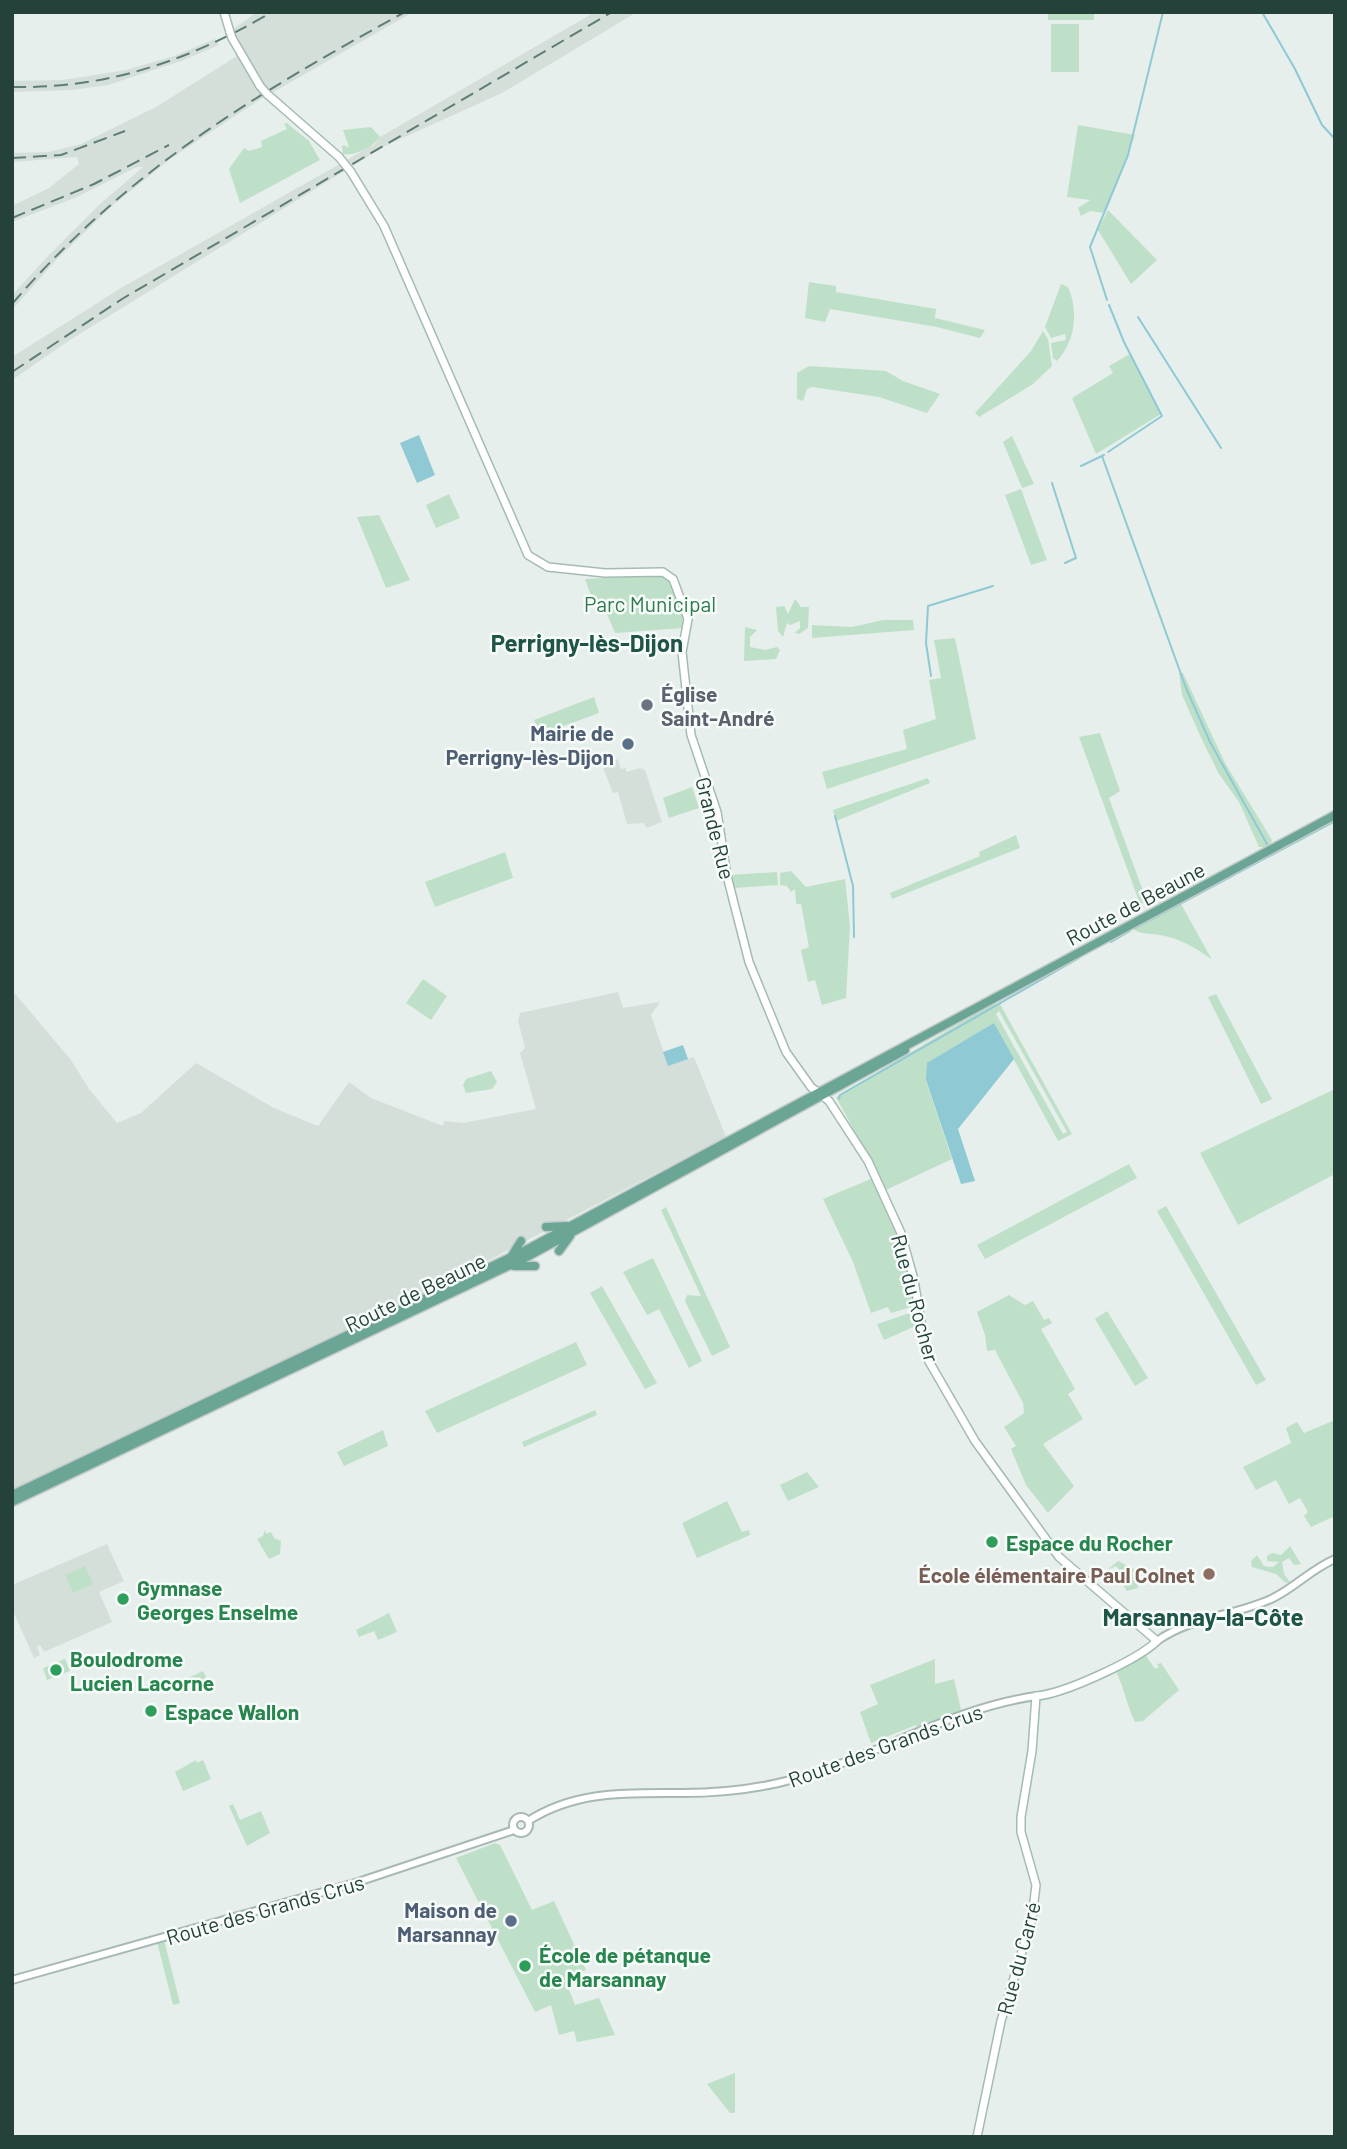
<svg xmlns="http://www.w3.org/2000/svg" width="1347" height="2149" font-family="Barlow,sans-serif">
	<rect width="100%" height="100%" fill="#e6efeb"/>
	<path fill="#d4dfda" d="M257 12H413L270 94 253 73 232 30Z
		M595 12H637L502 93 385 146 70 340 12 380V357L121 288 375 144 380 137Z
		M215 39 219 45 184 60 108 85 72 90 12 92V81L63 80 126 70 174 56Z
		M237 56 264 97 173 157 113 205 57 259 12 310V295L48 256 100 204 143 167H137L77 197 12 222V206L49 188 79 164 77 157 12 162V153L49 152 81 144 156 107Z
		M618 759 621 769 626 768V772L640 768 645 770 662 822 646 828 644 823 627 824 618 792 613 793 602 765Z
		M12 990 71 1060 89 1089 117 1123 141 1113 196 1063 274 1108 318 1126 349 1082 371 1098 443 1126 444 1121 463 1123 536 1109 520 1053 525 1048 518 1021 520 1013 618 992 623 1008 660 1002 651 1015 668 1065 694 1057 726 1137 414 1299 12 1490Z
		M107 1544 124 1581 99 1592 112 1622 44 1652 40 1645 37 1647 40 1655 34 1658 12 1609V1585Z"/>
	<path fill="#bfe0c8" fill-rule="evenodd" d="M1048 12H1094V20H1048Z
		M1051 24H1079V72H1051Z
		M287 123 309 141 320 160 240 203 229 169 244 148 249 151 262 147 261 141 287 129 284 124Z
		M1078 125 1135 135 1104 213 1090 211 1081 216 1078 208 1090 200 1067 197Z
		M371 127 380 137C373 147 356 156 343 154L342 145 349 147 343 130Z
		M1108 210 1157 260 1131 284 1098 230Z
		M809 282 836 286V292L936 309 935 318 985 330 980 338 937 327 830 309 825 322 805 318Z
		M1061 284 1068 287C1079 312 1075 342 1057 361L1053 358 1051 343 1066 340 1065 334 1051 338 1045 327Z
		M1043 331 1048 339 1052 366 1033 384 979 417 975 413 1031 351Z
		M1130 354 1161 414 1096 454 1072 398 1113 373 1109 366Z
		M809 366 886 371 903 381 940 394 927 413 879 397 812 387 807 389 803 401 797 399V373Z
		M1012 436 1034 484 1022 488 1003 442Z
		M1021 489 1047 560 1031 565 1005 495Z
		M449 494 460 518 436 528 426 505Z
		M379 515 410 580 386 588 357 517Z
		M662 575C679 588 682 608 683 628L615 633 601 600 593 601 585 579Z
		M795 599 801 607H809L808 628 799 634 795 633 800 628V621L790 625 787 623 783 637 778 631 776 607 784 606 788 614Z
		M883 620H913L914 630 812 638V625L852 627Z
		M745 627 757 630 750 637V647L765 650 777 647 780 650 776 659 744 661Z
		M955 638 976 739 827 789 822 772 907 749 903 730 936 719 929 680 941 678 934 640Z
		M1179 673H1183L1225 763 1272 840 1269 847H1259L1239 802 1219 774 1203 742 1182 695Z
		M594 697 599 713 561 727V730L541 739 534 720Z
		M1100 733 1120 791 1109 798 1147 902 1140 904 1079 737Z
		M928 778 930 783 836 821 833 810Z
		M692 787 699 808 669 818 663 798Z
		M1016 835 1020 848 892 899 890 893 980 856 979 852Z
		M505 852 513 878 435 907 425 882Z
		M791 871 806 887 845 879 850 926 846 998 822 1005 815 980 808 982 801 950 809 947 801 904H796L795 889 791 892 787 886 780 885V873Z
		M777 872 778 885 734 888 731 875Z
		M1181 904 1211 958V959C1196 948 1179 938 1160 935 1151 933 1141 935 1133 929Z
		M423 979 447 996 431 1020 406 1003Z
		M1216 994 1272 1099 1261 1104 1208 997Z
		M1000 1004 1072 1134 1058 1141 994 1023 926 1081 952 1159 886 1190 836 1097 990 1005ZM999 1011 1067 1132 1063 1134 996 1014Z
		M491 1071 497 1082 492 1089 466 1093 463 1085 466 1079Z
		M1335 1089V1174L1238 1225 1200 1153Z
		M1129 1164 1137 1178 985 1259 977 1245Z
		M873 1178 901 1244 915 1306 891 1313 888 1307 871 1313 853 1262 823 1199Z
		M1166 1206 1266 1380 1256 1385 1157 1211Z
		M666 1207 730 1347 712 1356 685 1301 687 1295 701 1296 661 1210Z
		M653 1258 702 1361 689 1368 659 1309 647 1315 623 1272Z
		M602 1286 657 1383 645 1389 590 1293Z
		M1009 1295 1025 1305 1033 1301 1044 1320 1049 1318 1052 1323 1041 1329 1075 1389 1068 1394 1083 1419 1043 1444 1074 1486 1048 1513 1026 1485 1011 1449 1016 1446 1004 1427 1024 1413 1023 1403 995 1350 987 1351 985 1335 977 1312Z
		M916 1311 918 1325 884 1340 877 1324Z
		M1107 1311 1148 1378 1135 1386 1095 1319Z
		M576 1342 587 1365 437 1433 425 1411Z
		M595 1410 597 1415 524 1447 522 1442Z
		M1335 1420V1516L1311 1527 1304 1516 1308 1512 1300 1498 1289 1504 1276 1480 1256 1490 1243 1467 1291 1443 1286 1428 1297 1422 1304 1433Z
		M383 1430 388 1446 344 1466 337 1452Z
		M807 1472 819 1487 788 1501 780 1485Z
		M727 1501 742 1532 749 1530 750 1535 697 1558 682 1523Z
		M265 1530 266 1534 271 1532 274 1538 281 1541 280 1554 269 1559 257 1539 263 1536Z
		M1290 1546 1301 1564 1294 1565 1289 1558 1282 1562 1284 1574 1290 1582 1286 1583 1276 1574 1252 1567 1251 1561 1257 1555 1264 1566 1273 1567 1279 1562 1267 1561V1556L1272 1553 1281 1555Z
		M1118 1561 1138 1571 1142 1569 1143 1584 1138 1583V1588L1127 1591 1121 1582 1123 1578 1118 1580 1110 1576 1109 1572 1117 1575 1122 1572 1116 1566 1107 1570Z
		M85 1566 93 1584 73 1593 65 1575Z
		M389 1613 397 1632 378 1640 374 1631 359 1637 356 1630Z
		M1145 1654 1155 1669 1159 1667 1157 1664 1161 1663 1179 1690 1143 1721 1135 1722C1126 1703 1125 1690 1115 1669Z
		M65 1659 70 1671 47 1680 43 1668Z
		M935 1659V1684L954 1679 962 1714 917 1729 916 1725 871 1743 860 1712 878 1704 870 1685Z
		M203 1671 209 1683 183 1694 178 1683Z
		M196 1760 197 1763 203 1760 211 1779 183 1791 175 1772Z
		M233 1804 240 1820 261 1811 270 1833 247 1846 229 1806Z
		M495 1843 500 1845 532 1910 554 1901 586 1970 565 1979 575 2005 599 1998 615 2035 577 2042 574 2031 559 2035 551 2005 535 2012 456 1858Z
		M164 1940 180 2003 173 2005 157 1942Z
		M735 2073V2113H730L707 2084Z"/>
	<path fill="#8ec9d4" d="M419 435 435 475 417 483 400 443Z
		M994 1023 1014 1059 958 1129 975 1181 961 1184 926 1080 927 1063Z
		M683 1045 688 1059 668 1066 663 1052Z"/>
	<g fill="none" stroke-linecap="round" stroke-linejoin="round">
		<path stroke="#8ec9d4" stroke-width="2" d="M1262 12 1295 69 1322 125 1335 139
			M1107 300 1090 247 1128 155 1163 12
			M1138 317 1221 448
			M1108 452 1162 416 1124 342 1109 305
			M1102 456 1186 688 1210 742 1267 844
			M1081 466 1104 455
			M1052 483 1076 558 1065 563
			M931 676 926 643 928 606 993 586
			M835 816 853 886 854 937
			M1135 928 1335 821
			M1111 942 1130 931
			M839 1099 840 1095 1079 958"/>
		<g stroke="#a8b8b2" stroke-width="10">
			<path id="tertiary" d="M1157 1641C1194 1615 1238 1616 1275 1597 1296 1586 1312 1569 1335 1559
				M513 1825a8 8 0 1 1 16 0a8 8 0 1 1-16 0Z
				M528 1821C576 1790 628 1793 683 1793 714 1793 747 1790 778 1783 867 1763 945 1709 1036 1696
				M12 1980 355 1883 514 1830"/>
		</g>
		<g stroke="#a4bbb3" stroke-width="10">
			<path id="secondary" d="M224 12 230 32
				M232 38 260 86
				M267 94 339 157
				M351 172 384 226 528 555 548 567 605 573 663 572 673 579 688 619 682 652 691 735 717 812 727 876 749 962 786 1052 811 1087 829 1101 868 1161 901 1233 914 1280 927 1358 975 1441 1059 1557 1157 1641C1137 1660 1064 1694 1036 1696L1032 1751 1021 1817V1832L1036 1885 1032 1918 1001 2021 977 2137"/>
		</g>
		<g stroke="#c2cac8" stroke-width="11">
			<path id="primary" d="M546 1227 567 1226
				M559 1251 570 1236
				M511 1257 521 1241
				M514 1266H535
				M12 1495 524 1251 1335 815
				M12 1502 527 1257 905 1050"/>
		</g>
		<use href="#tertiary" stroke="#fff" stroke-width="6"/>
		<use href="#secondary" stroke="#fff" stroke-width="7"/>
		<use href="#primary" stroke="#6aa596" stroke-width="8"/>
		<path stroke="#5f7d75" stroke-width="2" stroke-dasharray="14 7" stroke-linecap="butt" d="M12 87C108 89 190 60 272 12
			M12 158 61 155 125 131
			M12 218 94 184 169 145
			M12 304C128 170 252 96 405 12
			M12 372 122 299 612 12"/>
		<g stroke="#a4bbb3" stroke-width="10" stroke-linecap="butt">
			<path id="secondary-bridge" d="M230 32 232 38
				M260 86 267 94
				M339 157 351 172"/>
		</g>
		<use href="#secondary-bridge" stroke="#fff" stroke-width="7"/>
	</g>
	<circle fill="#6b7280" stroke="#f7fbf9" stroke-width="2.5" cx="647" cy="705" r="7"/>
	<g fill="#5c6f8a" stroke="#f7fbf9" stroke-width="2.5">
		<circle cx="628" cy="744" r="7"/>
		<circle cx="511" cy="1921" r="7"/>
	</g>
	<g fill="#2e9e5b" stroke="#f7fbf9" stroke-width="2.5">
		<circle cx="992" cy="1542" r="7"/>
		<circle cx="123" cy="1599" r="7"/>
		<circle cx="56" cy="1670" r="7"/>
		<circle cx="151" cy="1711" r="7"/>
		<circle cx="525" cy="1966" r="7"/>
	</g>
	<circle fill="#8d6e63" stroke="#f7fbf9" stroke-width="2.5" cx="1209" cy="1574" r="7"/>
	<g text-anchor="middle" dominant-baseline="central" stroke-width="5" stroke-linejoin="round" paint-order="stroke">
		<g font-size="21" fill="#2d7a4b" stroke="#f7fbf9">
			<text x="650" y="603">Parc Municipal</text>
		</g>
		<g font-size="21" font-weight="bold" fill="#5b616d" stroke="#f7fbf9" text-anchor="start">
			<text x="661" y="693">Église<tspan x="661" dy="24">Saint-André</tspan></text>
		</g>
		<g font-size="21" font-weight="bold" fill="#4e5e75" stroke="#f7fbf9" text-anchor="end">
			<text x="614" y="732">Mairie de<tspan x="614" dy="24">Perrigny-lès-Dijon</tspan></text>
			<text x="497" y="1909">Maison de<tspan x="497" dy="24">Marsannay</tspan></text>
		</g>
		<g font-size="21" fill="#24423a" stroke="#f7fbf9">
			<text transform="translate(716 828) rotate(76)">Grande Rue</text>
			<text transform="translate(1135 903) rotate(-28)">Route de Beaune</text>
			<text transform="translate(415 1292) rotate(-26)">Route de Beaune</text>
			<text transform="translate(916 1298) rotate(75)">Rue du Rocher</text>
			<text transform="translate(885 1745) rotate(-20)">Route des Grands Crus</text>
			<text transform="translate(265 1909) rotate(-16)">Route des Grands Crus</text>
			<text transform="translate(1018 1958) rotate(-75)">Rue du Carré</text>
		</g>
		<g font-size="21" font-weight="bold" fill="#27864d" stroke="#f7fbf9" text-anchor="start">
			<text x="1006" y="1542">Espace du Rocher</text>
			<text x="137" y="1587">Gymnase<tspan x="137" dy="24">Georges Enselme</tspan></text>
			<text x="70" y="1658">Boulodrome<tspan x="70" dy="24">Lucien Lacorne</tspan></text>
			<text x="165" y="1711">Espace Wallon</text>
			<text x="539" y="1954">École de pétanque<tspan x="539" dy="24">de Marsannay</tspan></text>
		</g>
		<g font-size="21" font-weight="bold" fill="#785e54" stroke="#f7fbf9" text-anchor="end">
			<text x="1195" y="1574">École élémentaire Paul Colnet</text>
		</g>
		<g font-size="24" font-weight="bold" fill="#1f5548" stroke="#f7fbf9">
			<text x="587" y="642">Perrigny-lès-Dijon</text>
			<text x="1203" y="1616">Marsannay-la-Côte</text>
		</g>
	</g>
	<rect width="1347" height="2149" fill="none" stroke="#24423a" stroke-width="28"/>
</svg>
